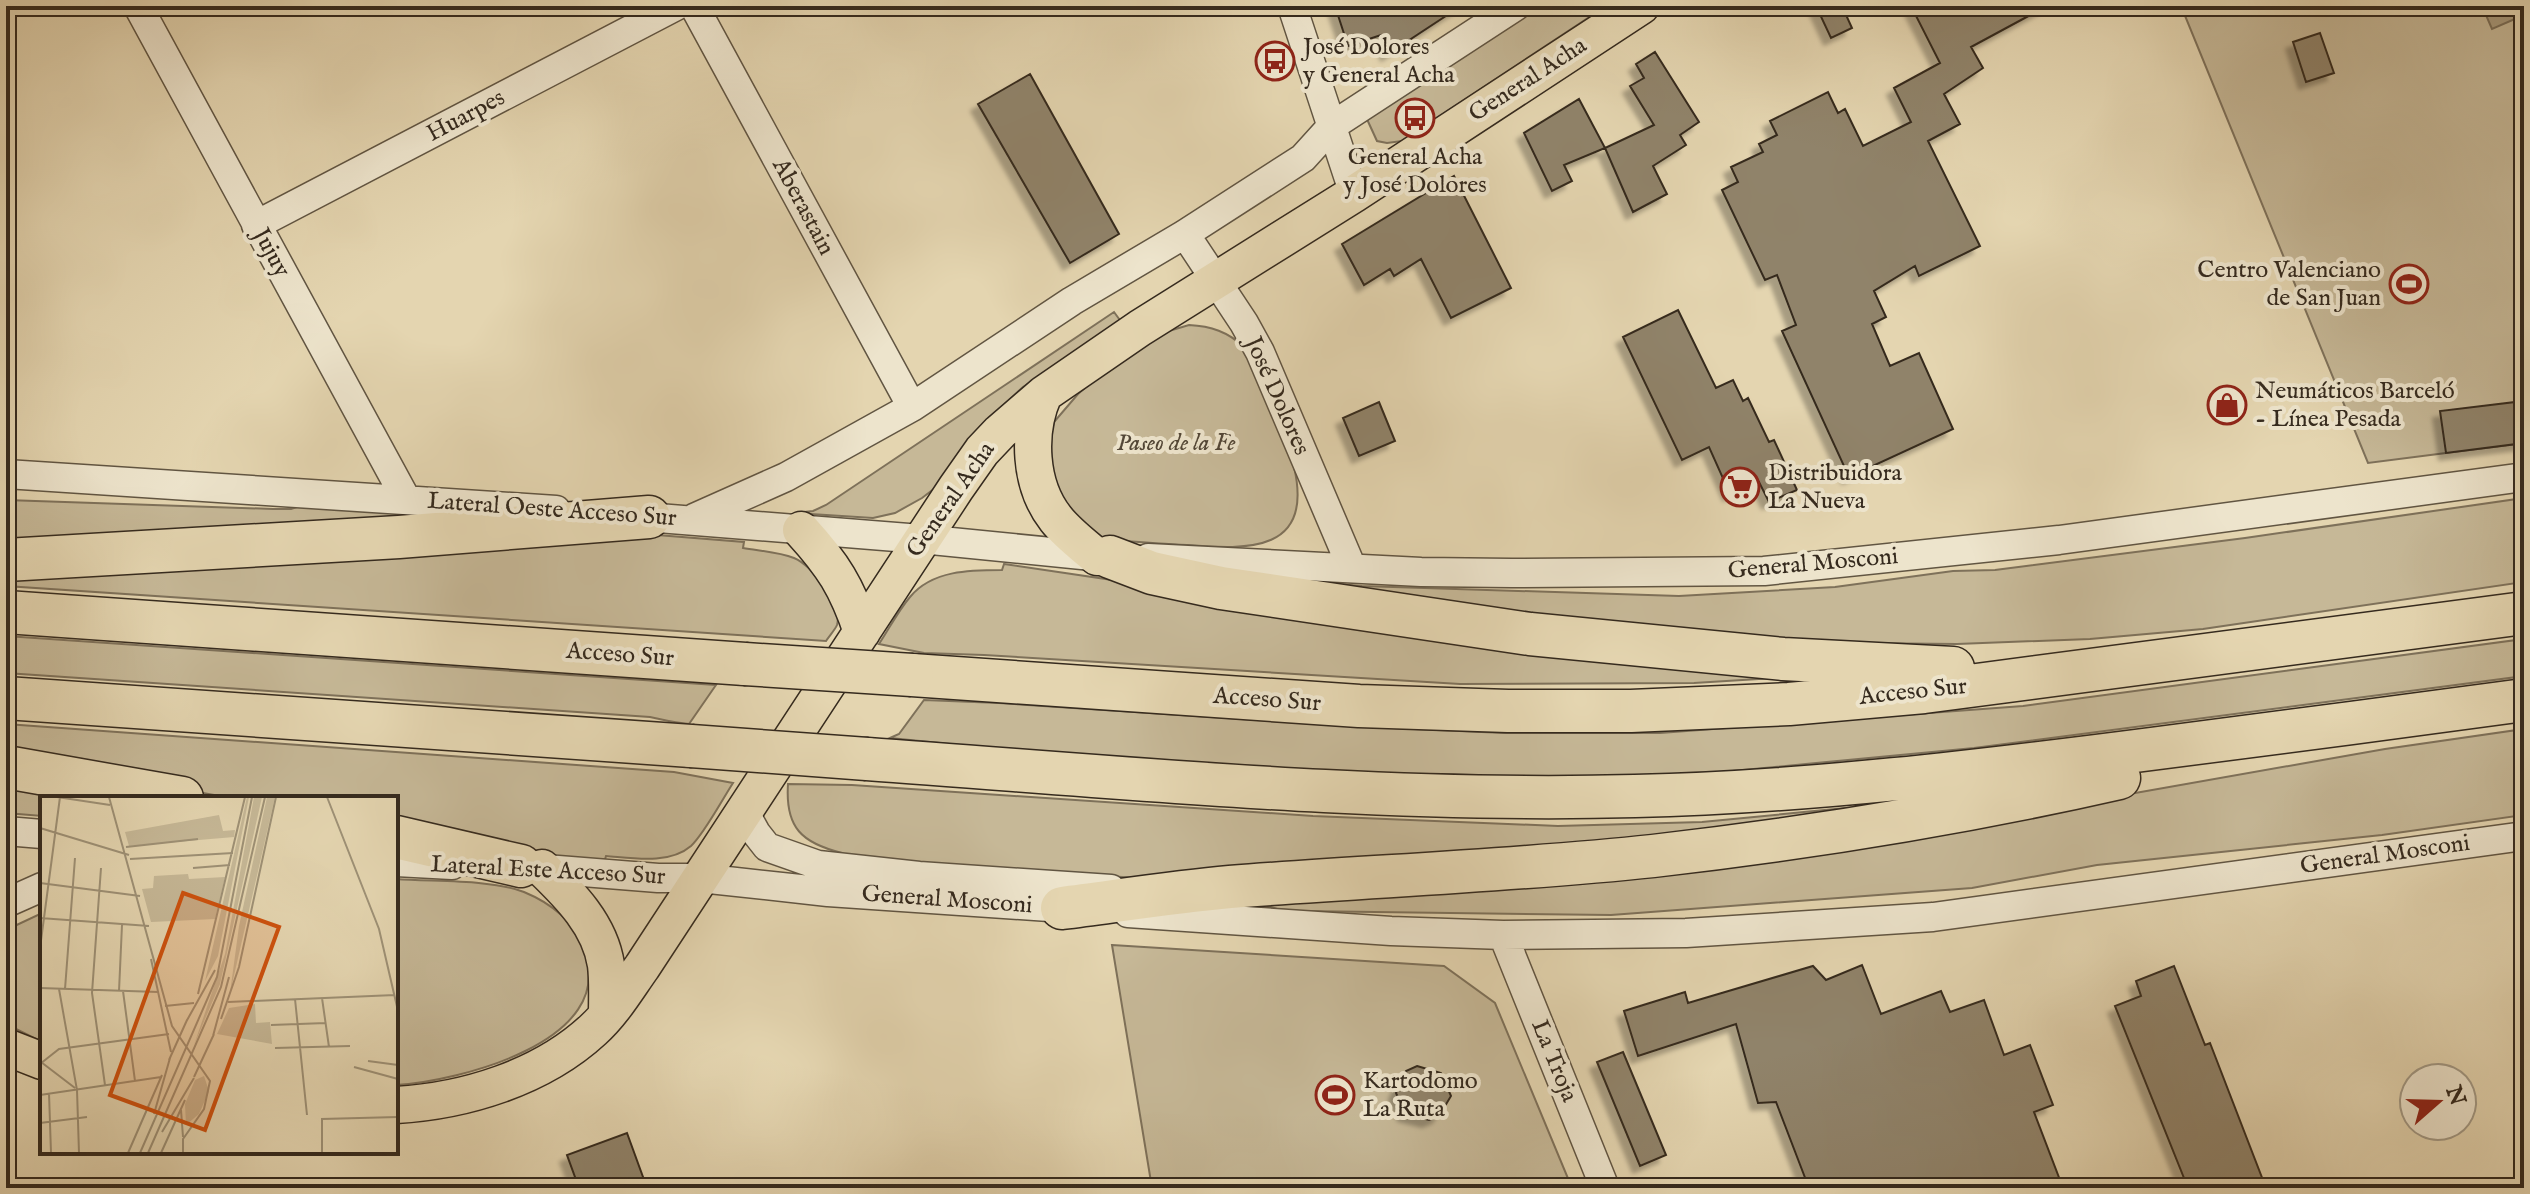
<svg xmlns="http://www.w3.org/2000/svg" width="2530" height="1194" font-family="'IM FELL English',serif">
	<defs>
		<filter id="shadow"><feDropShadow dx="-7" dy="7" stdDeviation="2" flood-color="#0004"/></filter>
	</defs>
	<rect width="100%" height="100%" fill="#e4d5b0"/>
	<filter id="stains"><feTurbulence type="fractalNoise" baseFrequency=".0025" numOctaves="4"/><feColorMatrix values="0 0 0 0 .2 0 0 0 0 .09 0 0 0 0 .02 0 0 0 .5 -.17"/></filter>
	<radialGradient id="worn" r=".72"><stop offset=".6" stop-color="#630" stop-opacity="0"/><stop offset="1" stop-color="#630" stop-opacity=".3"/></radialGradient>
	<path fill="#c6b897" stroke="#7e715a" stroke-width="2" d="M1538 6H1606L1402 141 1387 143 1377 141 1366 117Z
		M2181 6H2524V443L2368 463Z
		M1114 312 1122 323 1023 387 984 423 935 488 922 498 895 513 873 518 795 513 813 511 826 505Z
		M1189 325C1211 326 1228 332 1244 347L1294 467C1314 552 1249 550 1187 545 1162 544 1137 542 1112 540L1100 537 1061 504 1047 450 1054 422 1078 394 1108 368 1162 333Z
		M2524 498V582L2203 629 2090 639 1957 644 1854 643 1714 637 1208 573 1362 586 1679 596 1835 587 1953 571 1995 570 2245 538Z
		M6 500 273 509H291L303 505 448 516 6 541Z
		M657 535 744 542 743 548C760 551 778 552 794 558 812 565 843 605 837 625 835 630 829 636 826 641L6 586V569Z
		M1004 564 1775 678 1694 683 1460 684 984 655 924 653 879 644C889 629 898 611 910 597 932 570 971 570 1002 570Z
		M6 636 716 685 689 724C675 723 664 720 650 717L6 673Z
		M2524 639V676L1974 748 1669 777 1461 779 1040 753 890 738 899 734 924 700 999 703 1347 726 1504 733H1660L2023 706Z
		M6 724 674 772 733 783C722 800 704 834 691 846 669 865 632 858 606 856L604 863 590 862 396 828V798H231L6 758Z
		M2524 729V815L2382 835 2097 865 1972 888 1611 915 1299 911 1277 909 1253 901 2073 804 2385 749Z
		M788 784 852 785 1313 816 1558 826 1702 822 1918 801 1762 829 1137 878 840 858 842 853C802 843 785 828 788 784Z
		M6 786 76 798H42V816L6 813Z
		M396 879C434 882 490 879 524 892 553 904 573 921 584 950 619 1042 458 1081 396 1085Z
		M42 913V1042L6 1024V930Z
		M1112 945 1444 966 1495 1003 1572 1188H1152Z"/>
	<path fill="#a89b7e" stroke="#7a6e58" stroke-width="2" d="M2482 6H2524V15L2492 29Z"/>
	<path fill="#90836a" stroke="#352a1e" stroke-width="2" filter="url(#shadow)" d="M1335 6H1461L1388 54 1381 35 1348 46Z
		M1816 6H1842L1852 28 1831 38Z
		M1911 6H2047L1971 47 1983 68 1944 94 1960 124 1928 141 1980 246 1919 276 1915 266 1874 291 1886 317 1872 324 1890 366 1919 353 1953 429 1849 477 1782 331 1796 325 1777 275 1765 280 1722 190 1738 182 1731 167 1763 152 1759 144 1777 135 1770 121 1828 92 1838 113 1845 109 1863 146 1911 122 1894 88 1940 63Z
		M2320 33 2334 73 2306 82 2293 42Z
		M1655 52 1699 122 1680 135 1686 145 1653 166 1667 194 1633 212 1605 148 1654 125 1630 86 1644 78 1636 64Z
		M1030 74 1119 234 1070 263 978 104Z
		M1579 99 1605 148 1564 165 1572 181 1552 191 1524 133Z
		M1454 176 1511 288 1451 318 1421 259 1394 276 1390 269 1364 285 1342 244Z
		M1678 310 1716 388 1733 380 1743 401 1748 398 1769 442 1774 440 1797 490 1769 502 1759 482 1730 494 1709 447 1682 460 1623 337Z
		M2524 401V443L2446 453 2440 411Z
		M1379 402 1395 441 1359 456 1343 418Z
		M1862 965 1881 1014 1941 991 1950 1012 1984 1000 2004 1055 2030 1045 2053 1105 2034 1112 2063 1188H1809L1776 1102 1758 1103 1736 1024 1638 1056 1624 1011 1685 992 1688 1003 1813 966 1826 980Z
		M2174 966 2205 1045 2210 1043 2266 1188H2188L2115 1006 2141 996 2136 981Z
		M1623 1052 1666 1155 1640 1166 1597 1062Z
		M1417 1066 1441 1073 1451 1096 1439 1116 1429 1120 1405 1114 1396 1093 1406 1071Z
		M627 1133 647 1188H579L567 1155Z"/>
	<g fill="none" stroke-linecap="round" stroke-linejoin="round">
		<g stroke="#615542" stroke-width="31">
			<path id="minor" d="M138 6 406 499
				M694 6 912 407
				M1292 6 1354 194
				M256 225 676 6
				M1185 234 1244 323 1260 352 1352 568
				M6 474 556 510
				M633 516 921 539 1102 557
				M694 518 786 477 912 407 1072 301 1185 234 1303 158 1332 126 1516 6
				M1148 558 1421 572 1512 573 1764 571 2059 540 2524 477
				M744 811 756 833 767 847 818 865 919 876 1111 889
				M6 831 42 834
				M396 862 452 865
				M533 868 658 878H700L828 892 1078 909
				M6 903 42 887
				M1128 913 1391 931 1503 935 1686 933 1933 917 2524 836
				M1503 935 1605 1188"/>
		</g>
		<g stroke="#352a1e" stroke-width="39">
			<path id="major" d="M1044 394C1027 432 1029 485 1056 519 1067 533 1083 545 1097 557
				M801 530C833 565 847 587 862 632
				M542 868C570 895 600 925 606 965 608 982 607 999 607 1015
				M6 1047 42 1061
				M396 1105C465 1101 541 1078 593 1030 613 1012 627 988 642 967L956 488 982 451 1000 432 1044 394 1140 328 1354 194 1641 6"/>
		</g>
		<g stroke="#352a1e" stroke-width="45">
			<path id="highway" d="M1110 557 1152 573 1221 588 1530 634 1783 659 1953 668
				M6 560 399 537 649 517
				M6 612 745 664
				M912 675 1359 706 1508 711H1631L1789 704 1924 692 2524 613
				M6 698 691 746
				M867 759C1122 777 1379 803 1635 796 1807 792 1980 771 2151 749 2275 733 2400 717 2524 700
				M6 767 182 798
				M396 837 521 866
				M1062 908C1117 901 1174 892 1230 887 1371 876 1512 871 1653 856 1810 838 1965 813 2119 778"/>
		</g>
		<use href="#minor" stroke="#ede4cc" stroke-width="28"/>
		<use href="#major" stroke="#e4d5b0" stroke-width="36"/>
		<use href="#highway" stroke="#e4d5b0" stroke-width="42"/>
		<g stroke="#352a1e" stroke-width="45" stroke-linecap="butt">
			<path id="highway-bridge" d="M745 664 912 675
				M691 746 867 759"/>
		</g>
		<use href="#highway-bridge" stroke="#e4d5b0" stroke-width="42"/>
	</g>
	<defs>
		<g id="bus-ring" transform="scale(2)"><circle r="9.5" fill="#ede4cc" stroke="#8f2418" stroke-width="1.5"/><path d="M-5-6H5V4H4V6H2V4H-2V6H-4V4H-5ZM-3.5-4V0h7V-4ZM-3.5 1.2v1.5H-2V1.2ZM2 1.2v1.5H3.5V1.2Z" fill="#8f2418"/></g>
		<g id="stadium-ring" transform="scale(2)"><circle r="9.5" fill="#ede4cc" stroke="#8f2418" stroke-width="1.5"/><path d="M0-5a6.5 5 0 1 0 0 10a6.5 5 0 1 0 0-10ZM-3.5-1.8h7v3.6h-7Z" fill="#8f2418"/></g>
		<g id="shop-ring" transform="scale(2)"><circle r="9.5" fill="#ede4cc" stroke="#8f2418" stroke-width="1.5"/><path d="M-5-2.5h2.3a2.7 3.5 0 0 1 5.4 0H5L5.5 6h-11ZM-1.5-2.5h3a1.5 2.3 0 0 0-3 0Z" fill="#8f2418"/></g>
		<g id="supermarket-ring" transform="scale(2)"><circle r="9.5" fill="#ede4cc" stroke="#8f2418" stroke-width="1.5"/><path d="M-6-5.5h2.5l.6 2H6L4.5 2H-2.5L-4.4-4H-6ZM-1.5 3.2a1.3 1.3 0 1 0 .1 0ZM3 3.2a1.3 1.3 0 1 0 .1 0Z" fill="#8f2418"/></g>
	</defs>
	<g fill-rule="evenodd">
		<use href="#bus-ring" x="1275" y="61"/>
		<use href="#bus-ring" x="1415" y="118"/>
		<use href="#stadium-ring" x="2409" y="284"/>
		<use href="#shop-ring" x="2227" y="405"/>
		<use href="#supermarket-ring" x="1740" y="487"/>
		<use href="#stadium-ring" x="1335" y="1095"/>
	</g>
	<g text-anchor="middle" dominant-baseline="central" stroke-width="8" stroke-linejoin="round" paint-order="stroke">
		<g font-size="24" fill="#352a1e" stroke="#ede4cc" text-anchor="start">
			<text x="1303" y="47">José Dolores<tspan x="1303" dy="28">y General Acha</tspan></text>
			<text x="1415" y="157" text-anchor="middle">General Acha<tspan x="1415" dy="28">y José Dolores</tspan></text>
			<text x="2381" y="270" text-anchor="end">Centro Valenciano<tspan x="2381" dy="28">de San Juan</tspan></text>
			<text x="2255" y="391">Neumáticos Barceló<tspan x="2255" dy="28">- Línea Pesada</tspan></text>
			<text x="1768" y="473">Distribuidora<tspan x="1768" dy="28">La Nueva</tspan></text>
			<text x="1363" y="1081">Kartodomo<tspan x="1363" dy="28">La Ruta</tspan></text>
		</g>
		<g font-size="24" fill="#352a1e" stroke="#ede4cc">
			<text transform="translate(1528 80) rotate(-33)">General Acha</text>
			<text transform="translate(466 116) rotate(-28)">Huarpes</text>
			<text transform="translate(803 207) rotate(62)">Aberastain</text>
			<text transform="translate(271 253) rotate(61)">Jujuy</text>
			<text transform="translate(1277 396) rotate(66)">José Dolores</text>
			<text transform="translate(951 500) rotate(-55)">General Acha</text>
			<text transform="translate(552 510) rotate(4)">Lateral Oeste Acceso Sur</text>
			<text transform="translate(1813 564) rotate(-5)">General Mosconi</text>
			<text transform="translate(620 655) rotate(4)">Acceso Sur</text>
			<text transform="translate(1913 692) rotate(-6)">Acceso Sur</text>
			<text transform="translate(1267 700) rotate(4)">Acceso Sur</text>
			<text transform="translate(2385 855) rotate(-8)">General Mosconi</text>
			<text transform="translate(548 871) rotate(3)">Lateral Este Acceso Sur</text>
			<text transform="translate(947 900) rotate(4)">General Mosconi</text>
			<text transform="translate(1554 1061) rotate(68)">La Troja</text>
		</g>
		<g font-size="24" font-style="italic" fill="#524636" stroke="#ede4cc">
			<text x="1176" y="443">Paseo de la Fe</text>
		</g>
	</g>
	<g transform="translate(40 796)">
		<rect width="358" height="358" fill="#e4d5b0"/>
		<path d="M209 1 178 160 165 185 207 1ZM214 1H222L180 188 154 249 185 158ZM227 1H235L190 197 199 130ZM179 19 183 35 195 34 194 41 89 50 85 36ZM148 78 149 83 185 81 175 123 111 126 102 93 113 92 114 80ZM215 208 216 227 230 226 232 248 177 238 189 212ZM164 280 169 295 159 318 146 329 145 308 155 284Z" fill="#c6b897"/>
		<path fill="none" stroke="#9e9176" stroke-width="2" d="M17 1 70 9M69 1 132 230 170 285 164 313 143 343V357M287 1 339 133 358 215M0 32 89 59M86 51 158 43M90 63 193 57M61 72 52 197 65 289M153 72 190 69M0 87 100 100M0 122 109 130M0 152 20 1M111 163 131 256M0 192 118 196M19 193 37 294 39 357M25 193 35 62M79 195 82 129M83 195 95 285M158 198 205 1M282 202 289 251M255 203 267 319M188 206 355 199M125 210 154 207M181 223 199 171 236 1M146 226 175 174M231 229 286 227M173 240 189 181M235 252 310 250M129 264 147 224M328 265 358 269M1 266 35 292M0 268 19 253 129 238M314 271 358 283M154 281 174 238M9 297 11 357M0 299 121 281M141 314 143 341M114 318 130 262M0 327 47 321M122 336 154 282M88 357 122 279M100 357 177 181 212 1M108 357 181 191 225 1M121 357 145 304M282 357V323L358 321"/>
		<path fill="#cd520f" fill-opacity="0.15" stroke="#cd520f" stroke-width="4" d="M143 97 239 131 165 334 70 299Z"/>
		<rect width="358" height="358" fill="none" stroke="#352a1e" stroke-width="4"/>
	</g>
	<rect width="2530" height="1194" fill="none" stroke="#e4d5b0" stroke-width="32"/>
	<rect x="8" y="8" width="2514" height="1178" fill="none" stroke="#352a1e" stroke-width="4"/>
	<rect x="16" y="16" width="2498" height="1162" fill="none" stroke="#352a1e" stroke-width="2"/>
	<g transform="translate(2438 1102) rotate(70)"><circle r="38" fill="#ede4cc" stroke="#a39a86" stroke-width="2"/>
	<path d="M0-6L14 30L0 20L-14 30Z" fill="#8f2418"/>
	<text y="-12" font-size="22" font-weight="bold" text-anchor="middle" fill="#352a1e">N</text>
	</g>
	<rect width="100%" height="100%" filter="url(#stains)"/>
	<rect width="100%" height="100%" fill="url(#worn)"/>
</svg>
